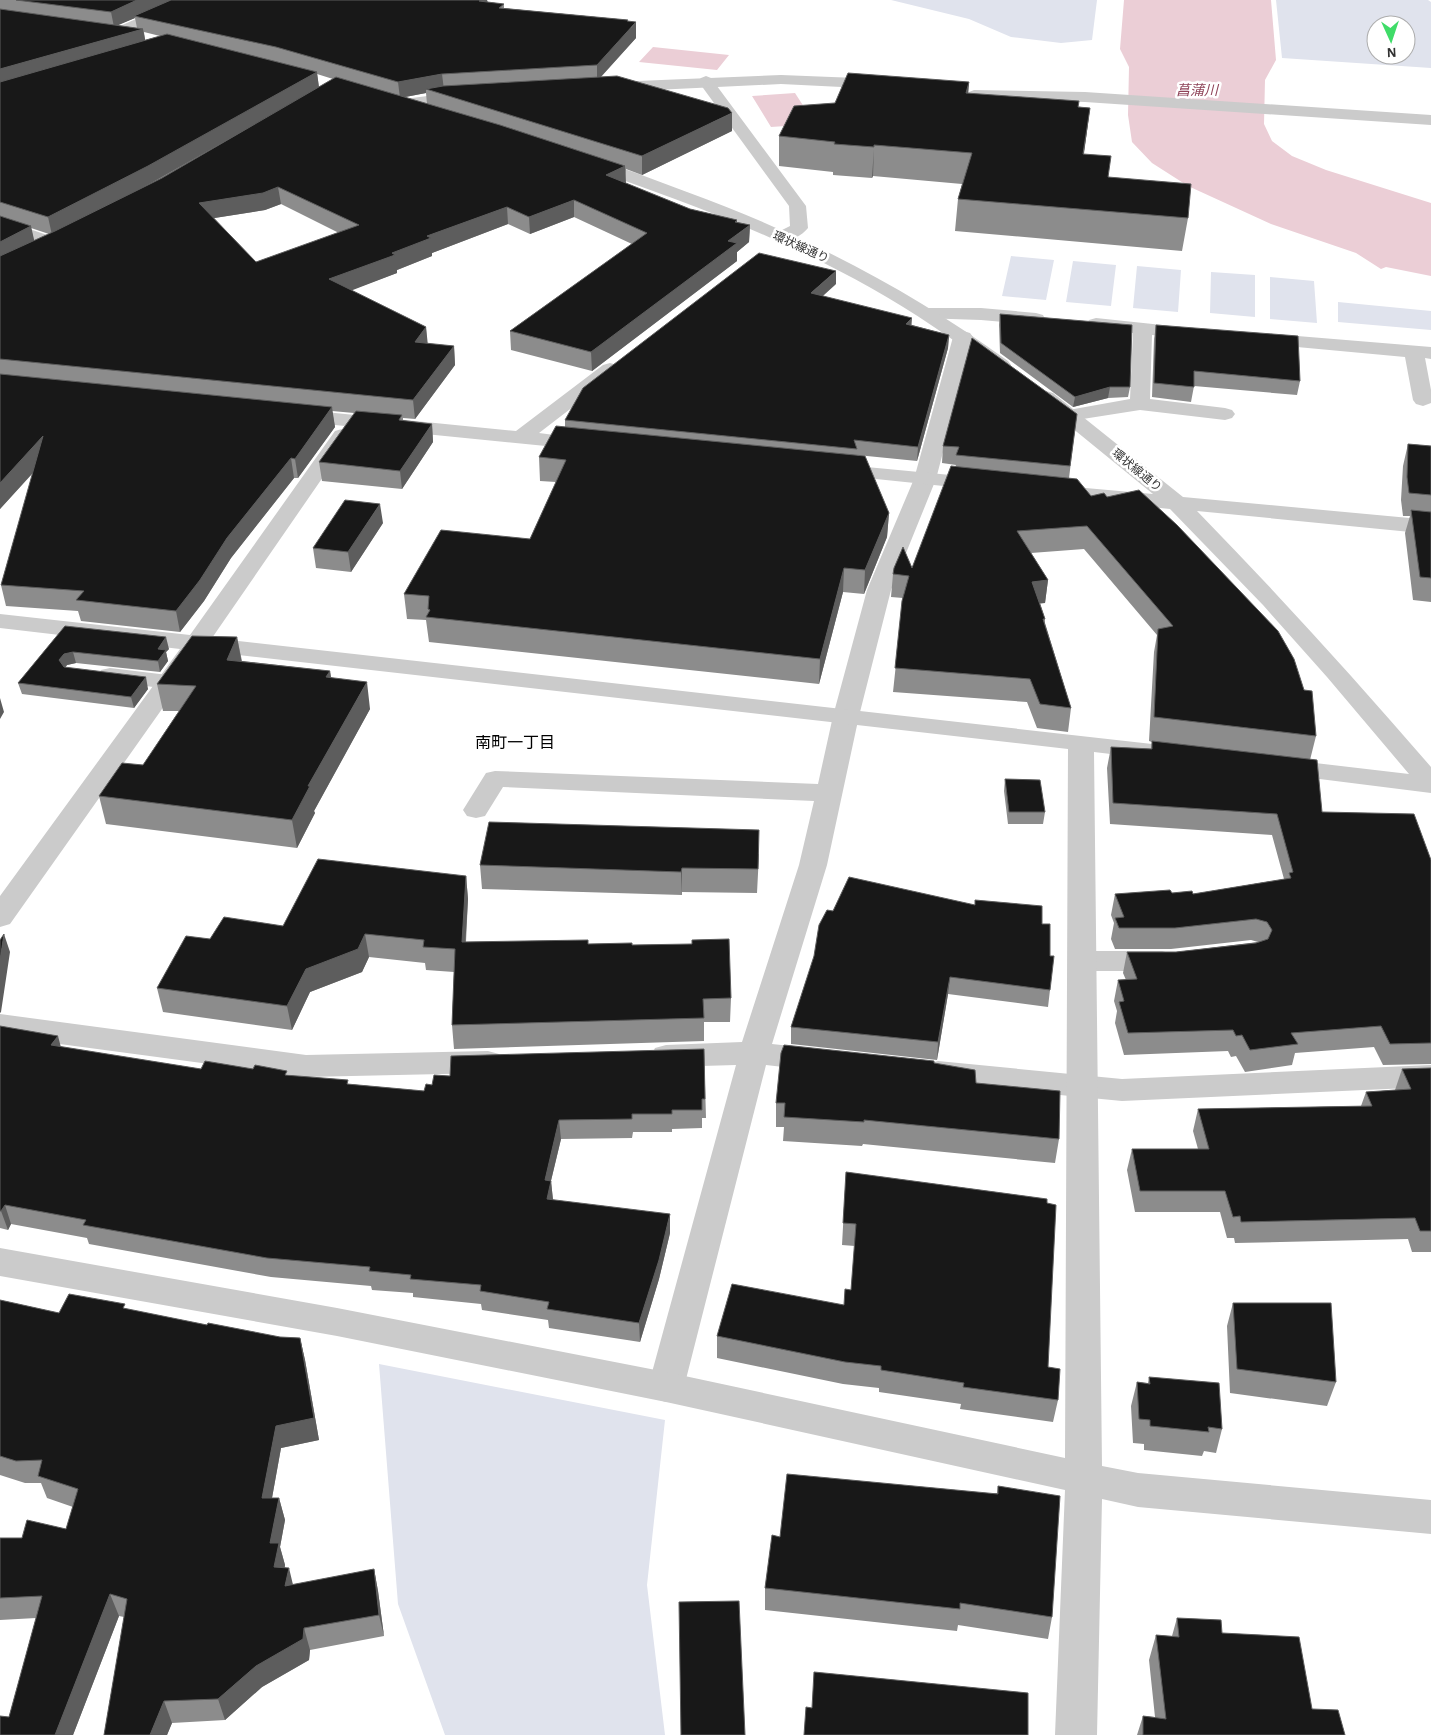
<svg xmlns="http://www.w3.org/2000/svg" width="1431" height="1735" font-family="'Alegreya Sans','Noto Sans JP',sans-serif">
	<rect width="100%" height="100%" fill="#fff"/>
	<path fill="#e0e3ed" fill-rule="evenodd" d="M891 0H1097L1092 40 1061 43 1011 37 969 19Z
		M1276 0H1428L1431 2V68L1282 58ZM1376 25H1406V55H1376Z
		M1011 256 1054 260 1046 300 1002 296Z
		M1073 261 1116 265 1111 306 1066 302Z
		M1137 266 1181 270 1178 312 1133 308Z
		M1211 272 1255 275V317L1210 313Z
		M1270 277 1314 281 1317 323 1270 319Z
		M1338 302 1431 311V330L1338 322Z
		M379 1364 665 1420 647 1585 665 1735H445L398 1604Z"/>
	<path fill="#ebced6" d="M1124 0H1271L1276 60 1265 80 1264 124 1272 141 1292 156 1326 170 1431 203V276L1386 267 1381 269 1356 253 1271 224 1188 186 1152 163 1132 142 1128 115 1129 67 1120 49Z
		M653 47 729 55 717 70 639 62Z
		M795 93 815 124 771 127 752 96Z"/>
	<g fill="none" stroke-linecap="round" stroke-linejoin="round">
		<path fill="#cbcbcb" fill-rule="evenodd" d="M179 0H198L196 3 121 36H111L109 33 111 30Z
			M706 76 711 78 806 206 808 228C801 237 786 243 776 241L773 237 776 233 790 226 789 206 698 81 701 78Z
			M0 219 59 239 62 243 59 247 53 248 0 230Z
			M928 308H981L1036 313 1043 315 1045 319 1043 323 1036 325 981 320 921 318 919 314 921 310Z
			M1096 318 1200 329 1203 333 1200 337 1193 339 1152 335 1150 399 1225 408 1232 410 1235 414 1232 418 1225 420 1140 410 1070 421 1063 419 1060 415 1063 411 1130 399 1133 333 1089 328 1087 324 1089 320Z
			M963 331 970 333 973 337 936 479 891 590 859 716 827 865 772 1044 818 1049 829 1052 833 1060 829 1068 818 1071 766 1065 684 1387 679 1398 666 1402 653 1398 648 1387 736 1065 666 1067 655 1064 651 1056 655 1048 666 1045 742 1042 799 865 814 801 503 787 485 816 476 818 467 816 463 810 486 773 495 771 818 784 833 716 867 590 914 479 953 337 956 333Z
			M1261 333 1431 347V359L1425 358 1431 390V403L1423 406 1416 404 1413 400 1405 357 1254 343 1251 339 1254 335Z
			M110 668 168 675 177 677 180 682 177 687 168 689 101 680 98 675 101 670Z
			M1082 951H1162L1172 954 1176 961 1172 968 1162 971H1082L1072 968 1068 961 1072 954Z
			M0 1014 306 1055 488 1051 499 1054 503 1062 499 1070 488 1073 306 1077 0 1036Z
			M938 1061 1122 1079 1431 1065V1087L1122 1101 938 1083 927 1080 923 1072 927 1064Z"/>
		<path fill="#cbcbcb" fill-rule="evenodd" d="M781 75 882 79 887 81 890 84 887 87 882 89 781 84 613 92 608 90 605 87 608 84 613 82Z
			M974 90 1085 92 1431 115V125L1085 102 969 98 966 95 969 92Z
			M465 91 470 93 473 96 470 99 397 110 392 108 389 105 392 102 397 100Z
			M590 159C623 167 655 180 687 192 802 234 909 289 1008 361L1011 365 1008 369 1001 371 994 369C954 340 914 312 871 288 780 237 683 200 584 167L582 164 584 161Z
			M610 363 617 365 620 369 617 373 539 433 593 440 596 444 593 448 586 450 295 421 288 419 285 415 288 411 295 409 516 431 603 365Z
			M1046 391 1053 393 1183 497 1431 520V534L1197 511C1278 594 1355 679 1431 767V793L1272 773 1268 767 1272 761 1281 759 1409 774 1327 677 1263 605 1170 509 1044 496 1041 491 1044 486 1052 485 1153 494 1039 401 1036 397 1039 393Z
			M342 429 349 431 352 435 212 638 1170 746 1174 752 1170 758 1161 760 1094 752 1102 1466 1138 1473 1431 1500V1534L1138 1507 1102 1499 1097 1735H1055L1065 1490 666 1402 337 1336 0 1276V1248L337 1308 666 1372 1065 1458 1068 749 203 651 10 924 0 927V896L180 649 0 628V614L190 635 335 431Z
			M835 464 982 478 990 479 993 484 990 489 982 490 828 474 824 470 828 466Z"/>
	</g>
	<path fill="#8c8c8c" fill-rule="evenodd" d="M0 0H487L488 2 504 4V8L628 20V22L636 38 601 77 732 131 642 175 626 169 625 183 690 209 737 220V222L750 225 749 242 737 252V261L592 371 511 350 510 331 632 244 574 217 530 234 508 224 432 253V256L397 270V273L351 290 426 327 427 344 454 346 455 365 415 419 403 418V421L432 424 433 442 402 489 322 481 319 462 354 413 332 411 335 427 298 478H294L231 558 204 601 180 632 81 621 78 611 6 606 1 585 33 473 0 509ZM135 18 137 28 117 25ZM144 32 160 36 145 40ZM317 74 333 79 319 87ZM426 93 427 104 405 97ZM281 204 339 233 256 262 214 218 265 210ZM31 228 49 234 34 241Z
		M969 82 968 93 1090 108 1084 154 1109 177 1188 218 1182 251 955 231 958 199 962 184 873 176 872 178 833 175V172L779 166V136L835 103Z
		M836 284 823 296 912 325 949 335 948 348 917 461 857 455 889 513 887 537 864 594 843 592 819 684 429 642 426 620 407 619 404 594 530 539 556 482 540 481 539 457 565 427V420Z
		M1000 314 1130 387 1128 397 1108 398 1073 407 1000 353 999 325Z
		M1156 325 1300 381 1297 395 1194 386 1191 402 1152 397 1154 339Z
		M1077 414 1069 478 1091 496 1316 736 1310 760 1322 812 1431 860V1064L1383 1065 1374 1047 1295 1053 1292 1065 1245 1072 1236 1056 1231 1057 1228 1051 1124 1055 1115 1023 1117 1011 1114 1001 1118 980H1126L1123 973 1127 952H1176L1258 942 1251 940 1171 949H1115L1111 939 1114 923 1111 915 1115 894 1172 893 1193 894 1284 879 1272 835 1110 824 1107 768 1111 747 1151 749 1152 742 1149 741 1154 652 1157 635 1084 549 1031 553 1048 580 1045 603H1040L1045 619V623L1071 708 1068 732 1037 728 1027 702 893 692 903 598 891 597 893 574 912 568 955 467 956 465 942 463 943 446Z
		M1408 444 1431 446V602L1413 600 1405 533 1410 516H1403L1401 500 1403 466Z
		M383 523 351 572 316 568 313 548Z
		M65 626 169 649 166 652 168 661 160 672 76 663 67 665 65 668 148 689 134 708 22 694 18 683Z
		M237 637 242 661 330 671 331 677 370 709 314 811 315 813 297 848 106 824 99 796 143 765 179 711H163L157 684Z
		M1005 779 1045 812 1043 824H1008L1004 791Z
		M759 854 757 893 682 892V895L482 889 480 865Z
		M466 876 468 899 466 942 588 944 632 945 731 998 730 1022H704V1041L454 1049 452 1025 454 972 426 970 425 963 369 957 362 972 310 992 292 1030 163 1012 157 988 210 939 283 926Z
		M833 911 1042 924 1050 956V990L1048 1007 948 994 937 1060 791 1044V1027Z
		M0 1026 61 1047 201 1069 288 1075 349 1084 424 1091 432 1085 450 1076 704 1049 706 1118H702V1128L672 1129V1132H633L632 1138 561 1139 551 1181 553 1200 670 1233 659 1279 640 1342 549 1328 548 1320 482 1310 481 1304 413 1297V1293L372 1290 371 1286 271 1277 89 1244 87 1238 11 1224 8 1230 0 1228Z
		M934 1063 976 1083 1059 1139 1055 1163 863 1144 862 1146 783 1141 784 1127H776V1103Z
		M1431 1068V1252H1412L1408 1239 1235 1243 1234 1238H1227L1220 1212H1135L1127 1170 1132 1149H1198L1193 1131 1198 1109 1361 1106 1366 1092 1395 1090 1402 1069Z
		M846 1172 1047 1203 1048 1367 1058 1400 1053 1422 960 1409 961 1404 879 1392V1388L843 1384 717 1358V1336L844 1305 851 1290 855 1246 842 1245Z
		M0 1300 59 1313 126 1309 207 1325 280 1337 300 1338 305 1360 319 1440 281 1448 272 1498H279L285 1520 280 1547 285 1565V1567L293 1585 374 1569 378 1591 384 1636 310 1650 309 1660 262 1687 225 1720 172 1723 167 1735H104L124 1617 119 1616 73 1735H0L9 1717 36 1618 0 1620V1538H22L66 1529 73 1507 47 1498 41 1483H25L0 1475Z
		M1233 1303 1336 1382 1327 1406 1230 1393 1227 1326Z
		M1149 1377 1222 1429 1216 1453 1204 1451 1202 1456 1144 1450V1444L1133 1443 1131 1406 1137 1382 1148 1383Z
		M998 1486 1052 1617 1048 1639 958 1625 957 1631 765 1610V1588L780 1537 997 1493Z
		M1177 1618 1222 1633 1312 1709 1345 1735H1137L1143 1716 1155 1717 1149 1660 1156 1635 1172 1636Z"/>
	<path fill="#5d5d5d" d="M137 0H174L134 16 135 18 114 27 111 12Z
		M481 0H487L488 9 479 1Z
		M628 20 629 30 636 22V38L597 81V65Z
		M143 29 146 44 0 86V69Z
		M317 72 319 88 151 183 52 235 48 217Z
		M442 74 444 90 426 89V93L400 98 398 82Z
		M969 82 967 111 966 93Z
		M1090 108 1086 138 1079 185 1083 154Z
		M732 113V131L642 175V156Z
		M874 145 873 176 872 178 874 147Z
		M625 166 626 183 607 192 606 175Z
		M278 187 281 204 265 210 202 220 199 203Z
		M574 200V217L530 234 529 217Z
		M507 207 508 224 432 253V256L397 270V273L332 298 329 279 392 253 427 236Z
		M737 220V235L750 225 749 242 737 252V261L592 371 591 352 728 241 735 222Z
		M31 226 35 244 0 262V242Z
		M836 271V284L811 306V293Z
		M912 318 911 332 906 324Z
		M426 327 428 346 415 342Z
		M949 335 948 348 917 461 918 447Z
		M454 346 455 365 415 419 413 400Z
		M1110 387 1108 398 1073 407 1075 397Z
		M332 407 335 427 298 478 295 459Z
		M432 424 433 442 402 489 400 471Z
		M43 436 48 456 0 509V483Z
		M291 458 294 478 231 558 204 601 180 632 176 611 227 538Z
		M380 504 383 523 351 572 348 552Z
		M889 513 887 537 864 594 865 570Z
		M844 568 843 592 819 684 820 659Z
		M1048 580 1045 603 1029 605 1032 582Z
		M166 637 169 649 166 652 168 661 160 672 158 661V649Z
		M237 637 242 664 227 660Z
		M73 652 76 663 67 665 62 671 59 660 64 654Z
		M330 671 334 698 326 677Z
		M146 677 148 689 134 708 131 697Z
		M367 682 370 709 314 811 315 813 297 848 292 820 308 786Z
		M0 698 4 712 0 719Z
		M682 868V895L681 872Z
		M466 876 468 899 464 965 462 942Z
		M4 934 10 952 1 1012 0 1013V961Z
		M365 934 369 957 362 972 310 992 292 1030 287 1006 306 969Z
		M950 977 948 994 937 1060 938 1042Z
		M58 1036 63 1055 51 1045Z
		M559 1120 561 1139 547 1197 551 1181 553 1200 548 1218 545 1180Z
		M5 1205 11 1224 8 1230 1 1211Z
		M670 1214V1233L659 1279 640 1342 639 1323Z
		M300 1338 305 1360 319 1440 281 1448 268 1520 262 1498 276 1426Z
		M279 1498 285 1520 280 1547 285 1565 280 1589 274 1567 270 1543Z
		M289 1568 294 1589 285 1586Z
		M374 1569 378 1591 384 1636 379 1615Z
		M110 1594 119 1616 73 1735H55Z
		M304 1628 310 1650 309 1660 262 1687 225 1720 218 1699 256 1666Z
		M164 1701 172 1723 167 1735H150Z"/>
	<path fill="#181818" stroke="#5d5d5d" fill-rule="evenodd" d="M16 0H137L111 12Z
		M171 0H481L479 1 504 4 499 8 628 20 627 21 636 22 597 65 442 74 398 82 276 47 134 16Z
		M0 9 143 29 0 69Z
		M167 34 317 72 148 166 48 217 0 202V82Z
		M848 73 969 82 966 93 1079 101 1078 107 1090 108 1083 154 1111 156 1108 177 1191 184 1188 218 958 199 972 153 874 145V147L834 144 835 142 779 136 794 106 835 103Z
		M617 76 728 108 732 113 642 156 426 89 443 86Z
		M336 77 500 125 625 166 606 175 690 209 737 220 735 222 750 225 728 241 737 243 591 352 510 331 647 233 574 200 529 217 507 207 427 236 431 238 392 253 395 255 329 279 426 327 415 342 454 346 413 400 0 359V256L55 231 162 178ZM278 187 359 225 256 262 199 203 263 193Z
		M0 216 31 226 0 242Z
		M759 253 836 271 811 293 912 318 906 324 949 335 918 447 854 440 857 449 565 420 583 388Z
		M1000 314 1132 325 1130 387H1110L1075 397 1001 343Z
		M1156 325 1298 336 1300 381 1194 371V387L1154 383Z
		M972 338 1077 414 1070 466 956 455 959 447 943 446Z
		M0 374 332 407 295 459 291 458 227 538 200 580 176 611 76 600 84 591 1 585 43 436 0 483Z
		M356 411 402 415 399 420 432 424 400 471 319 462Z
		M556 426 865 456 889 513 865 570 844 568 820 659 426 617 430 610 428 609 429 596 404 594 441 530 530 539 566 460 539 457Z
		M1408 444 1431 446V495L1409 493 1407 477Z
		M951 466 1077 479 1091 496 1104 493 1107 497 1139 490 1177 525 1278 631 1294 659 1304 690 1312 691 1316 736 1154 717 1158 629 1173 626 1087 526 1017 531 1048 580 1032 582 1045 619H1043L1071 708 1040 704 1030 679 895 668 902 601 909 576 893 574 894 568 903 547 912 568Z
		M345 500 380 504 348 552 313 548Z
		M1411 510 1431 512V578L1420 577Z
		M65 626 166 637 158 649 166 650 158 661 73 652 64 654 59 660 64 667 146 677 131 697 18 683Z
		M192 636 237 637 227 660 330 671 326 677 367 682 308 786H310L292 820 99 796 122 763 143 765 196 686 157 684Z
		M1152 741 1317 760 1322 812 1414 814 1431 860V1043L1390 1044 1381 1026 1291 1033 1298 1044 1250 1050 1242 1035 1236 1036 1233 1030 1128 1033 1119 1002 1124 1001 1118 980 1137 979 1127 952H1176L1256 943 1268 939 1272 930 1267 922 1256 919 1175 928H1119L1115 918 1124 917 1115 894 1170 890 1172 893 1192 891 1193 894 1291 878 1289 873 1293 872 1277 814 1113 803 1111 747 1152 749Z
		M1005 779 1040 780 1045 812H1009Z
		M489 822 759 830 758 869 682 868 681 872 480 865Z
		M318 859 466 876 462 942 588 940V944L632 943V945L692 944V940L729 939 731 998 703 999 704 1018 452 1025 455 949 423 947 424 940 365 934 358 949 306 969 287 1006 157 988 186 936 210 939 224 917 283 926Z
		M849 877 975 905V900L1042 906V924H1050V956H1054L1050 990 950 977 938 1042 791 1027 814 956 819 925 827 910 833 911Z
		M4 934 0 961V940Z
		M0 1026 58 1036 51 1045 201 1069 205 1061 253 1069 255 1065 287 1071 285 1075 348 1080 347 1084 424 1091 426 1084 432 1085 434 1075 450 1076 451 1056 704 1049 705 1099H702V1110H672V1114H632V1119L559 1120 545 1180 551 1181 547 1199 670 1214 659 1260 639 1323 547 1309 549 1302 480 1291 481 1285 410 1279 411 1275 369 1271 370 1267 267 1258 83 1225 86 1220 5 1205 1 1211H0Z
		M784 1045 934 1061V1063L975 1070 976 1083 1060 1091 1059 1139 864 1120V1122L784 1117 785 1103H776L781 1053Z
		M1431 1068V1231H1420L1415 1218 1241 1222 1240 1216 1233 1217 1225 1191H1140L1132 1149H1209L1198 1109 1372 1106 1366 1092 1411 1089 1402 1069Z
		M846 1172 1047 1199V1203L1056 1205 1048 1367 1060 1369 1058 1400 963 1387 964 1383 881 1370V1366L845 1362 717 1336 732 1284 844 1305 845 1289 851 1290 856 1224 843 1223Z
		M69 1294 125 1304 123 1308 207 1325 208 1323 280 1337 300 1338 314 1418 276 1426 262 1498H279L270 1543H279L274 1567 289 1568 285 1586 374 1569 379 1615 304 1628 303 1639 256 1666 218 1699 164 1701 150 1735H104L127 1599 110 1594 55 1735H0V1716L9 1717 42 1596 0 1598V1538H22L27 1520 66 1529 78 1489 38 1476 42 1460 16 1461 0 1456V1300L59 1313Z
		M1233 1303H1331L1336 1382 1237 1369Z
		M1149 1377 1219 1383 1222 1429 1208 1427 1209 1432 1150 1426V1420L1139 1419 1137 1382 1150 1384Z
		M787 1474 998 1494V1486L1060 1496 1052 1617 960 1603V1609L765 1588 772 1535 780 1537Z
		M739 1601 745 1735H681L679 1602Z
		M1177 1618 1221 1620 1222 1633 1299 1637 1312 1709 1338 1710 1345 1735H1143V1716L1166 1719 1156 1635 1179 1637Z
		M814 1672 1028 1693V1735H804L806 1707 812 1708Z"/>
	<g text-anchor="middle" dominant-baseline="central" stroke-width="5" stroke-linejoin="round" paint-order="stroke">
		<g font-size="12" fill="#313131" stroke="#fff">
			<text transform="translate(801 247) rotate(24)">環状線通り</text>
			<text transform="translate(1137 470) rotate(39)">環状線通り</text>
		</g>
		<g font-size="14" font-style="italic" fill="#8f4358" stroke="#fff">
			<text x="1197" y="91">菖蒲川</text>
		</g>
		<g font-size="16" fill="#000" stroke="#fff">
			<text x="515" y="743">南町一丁目</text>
		</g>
	</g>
	<g transform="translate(1391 40) rotate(177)"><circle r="24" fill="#ffffff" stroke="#adadad"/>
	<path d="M0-4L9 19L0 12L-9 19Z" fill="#3fdc68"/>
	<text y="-8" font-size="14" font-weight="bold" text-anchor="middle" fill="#313131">N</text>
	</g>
</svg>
